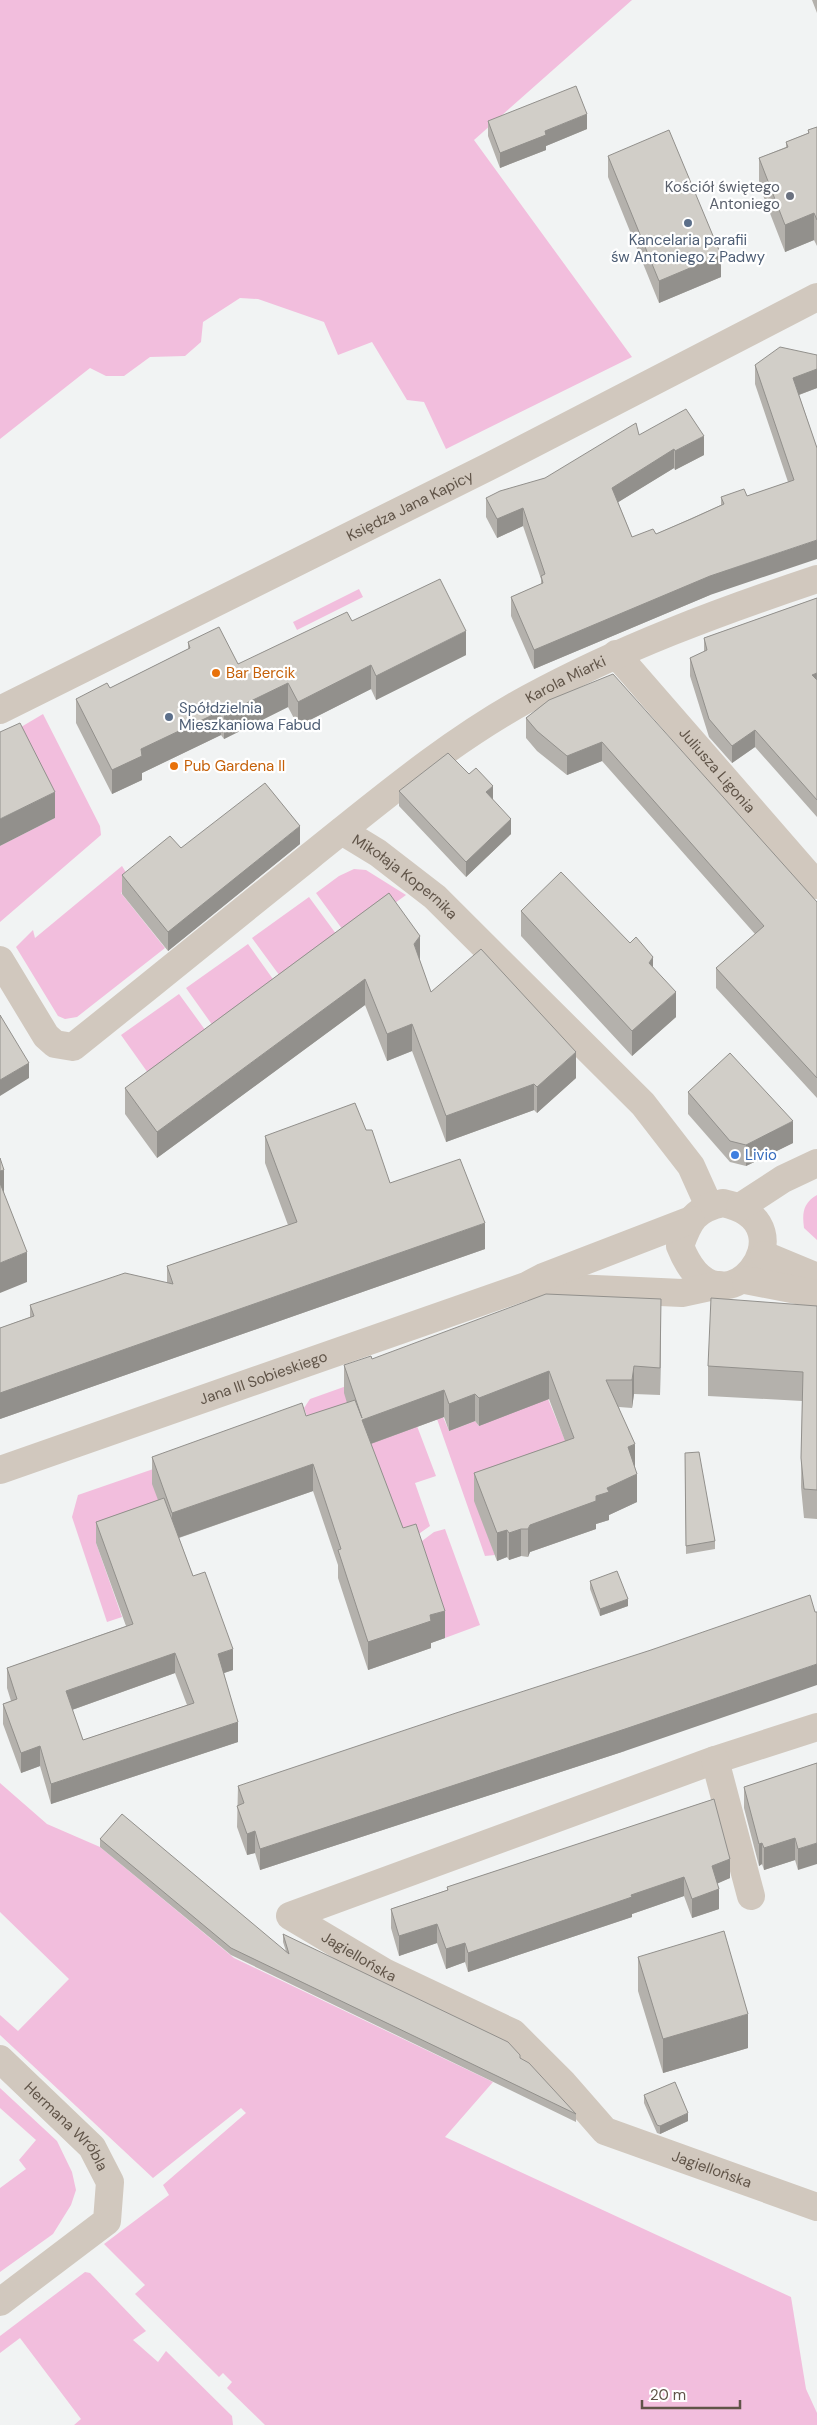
<svg xmlns="http://www.w3.org/2000/svg" width="817" height="2425" font-family="'DM Sans',sans-serif">
	<rect width="100%" height="100%" fill="#f1f3f3"/>
	<path fill="#f2bedd" d="M0 0H632L474 140 632 357 446 449 424 402 407 400 372 342 338 355 324 322 258 299 240 298 203 322 201 342 185 356 150 357 124 376H106L90 368 0 439Z
		M359 589 363 597 297 630 293 622Z
		M43 714 100 826 101 835 0 922V846L55 818 11 733Z
		M122 866 133 884 121 893 165 948 77 1017 65 1019 58 1016 16 947 33 930 35 938Z
		M354 869 366 870 406 895 348 937 316 893 339 876Z
		M309 897 342 942 285 983 252 938Z
		M248 944 280 989 218 1033 186 988Z
		M179 994 211 1038 153 1080 121 1035Z
		M817 1195V1240L804 1228C802 1213 803 1203 817 1195Z
		M397 1368 356 1428 316 1441 304 1408 310 1399Z
		M546 1394 566 1443 475 1501 495 1555 485 1556 437 1419 443 1417 449 1431 475 1421 479 1426Z
		M417 1426 436 1476 415 1483 430 1526 400 1547 362 1445Z
		M191 1456 164 1518 96 1543 122 1617 107 1622 72 1517 78 1495Z
		M445 1529 480 1625 445 1638 416 1552 402 1556 434 1532Z
		M0 1783 47 1824 100 1847 234 1958 493 2082 445 2137 791 2297 806 2389 817 2413V2425H265L227 2388 232 2382 223 2373 219 2377 135 2294 145 2285 104 2244 169 2195 163 2185 246 2113 241 2108 153 2178 0 2035V2015L18 2031 69 1979 0 1912Z
		M0 2088 57 2141 72 2172 76 2190 71 2205 53 2234 0 2272V2188L26 2169 19 2160 36 2140 0 2108Z
		M85 2272 90 2273 146 2331 133 2340 158 2362 166 2351 232 2416 233 2425H74L81 2419 20 2338 0 2353V2336Z"/>
	<g fill="none" stroke-linecap="round" stroke-linejoin="round">
		<g stroke="#d1c8be" stroke-width="28">
			<path id="s1" d="M616 654 817 885"/>
			<path id="s2" d="M342 831 378 853 435 897 643 1104 691 1166 709 1206"/>
			<path id="s3" d="M0 960 46 1036 55 1044 73 1047C152 984 231 920 309 857 379 801 450 741 529 698 621 648 718 612 817 579"/>
			<path d="M723 1203C817 1223 720 1348 680 1246 689 1220 695 1209 723 1203Z"/>
			<path d="M740 1207 783 1179 817 1163"/>
			<path d="M764 1255 817 1277"/>
			<path d="M745 1280 817 1294"/>
			<path d="M530 1286 682 1293 719 1285"/>
			<path id="s4" d="M0 1470 526 1286 543 1277 691 1220"/>
			<path id="s5" d="M817 1727 715 1760 290 1916 386 1973 513 2033 563 2083 605 2131 817 2207"/>
			<path d="M715 1760 751 1896"/>
			<path id="s6" d="M0 2059 92 2147 110 2182 107 2221 0 2302"/>
		</g>
		<path stroke="#d1c8be" stroke-width="28" id="s7" d="M0 710 488 467 817 297"/>
	</g>
	<path fill="#b4b1ac" fill-rule="evenodd" d="M812 0H817V13Z
		M488 121 587 129 546 146V150L500 168 488 136Z
		M817 127V246L814 240 785 252 759 185V158L786 147V142L808 133V130Z
		M608 156 721 277 659 303 608 177Z
		M817 355V388L799 395 817 448 710 595 534 669 511 616V597L541 584V579L523 526 497 538 486 517V498L545 478 639 435 704 455 675 470 674 468 618 502 632 537 656 534 721 505V497L747 496 788 482 755 384V365Z
		M817 598V817L755 747 732 763 709 737 690 676V658L704 652V638Z
		M352 621 466 655 376 700 371 689 298 726 288 707 224 739 221 735 142 773V780L112 794 76 723V699L110 688 188 649V642L238 664Z
		M549 700 817 902V1098L716 988V968L755 934 602 761 567 775 537 751 526 738V718Z
		M399 791 493 800 511 834 466 877 399 806Z
		M300 844 168 951 122 894V875L181 848Z
		M389 893 420 962 431 992 576 1078 537 1113 534 1110 446 1142 412 1051 387 1061 365 1005 157 1158 125 1114V1088Z
		M521 911 676 1017 632 1056 521 936Z
		M688 1092 793 1143 746 1166 730 1162 688 1114Z
		M366 1130 390 1183 485 1249 0 1419V1328L30 1317V1305L167 1283V1266L288 1225 265 1163V1136Z
		M817 1306V1519L804 1518 801 1487 802 1401 708 1396V1366Z
		M661 1326 660 1395 634 1394 632 1408 619 1407 635 1467 637 1502 609 1515V1520L596 1524V1529L530 1552 528 1557 521 1556 509 1560 507 1557 497 1561 474 1501V1473L565 1441 549 1399 479 1426 475 1421 449 1431 444 1417 371 1444 403 1528 445 1638 431 1643V1648L368 1670 338 1578V1565L313 1491 179 1538 193 1576 233 1670 224 1673 238 1742 51 1804 40 1766 21 1773 3 1724V1704L11 1701 7 1688V1668L126 1626 96 1543V1522L158 1500 152 1484V1457L306 1416 347 1403 344 1393V1365L372 1359ZM175 1673 187 1705 83 1740 72 1710Z
		M685 1453 715 1541V1549L686 1554Z
		M590 1581 628 1606 600 1616 590 1589Z
		M625 1751 260 1870 255 1853 247 1855 237 1827 238 1786Z
		M817 1763 798 1870 795 1860 764 1870 762 1864 759 1866 744 1808V1787Z
		M714 1799 730 1878 717 1883 719 1909 692 1918 684 1896 632 1914V1917L468 1972 465 1962 446 1969 437 1943 399 1956 391 1928V1909L447 1890V1887Z
		M100 1839 286 1951 283 1942V1934L520 2058 576 2114V2122L231 1955 100 1847Z
		M638 1957 748 2048 663 2073 638 1991Z
		M644 2095 688 2121 660 2134 657 2133 644 2103Z"/>
	<path fill="#92908c" d="M587 114V129L546 146V150L500 168V153L545 131Z
		M814 213V240L785 252V225Z
		M721 255V277L659 303V281Z
		M817 369V388L793 397V378Z
		M704 436V455L675 470V451Z
		M674 449V468L612 506V488Z
		M523 508V526L497 538V519Z
		M817 540V559L710 595 534 669V650L710 576Z
		M466 631V655L376 700V676Z
		M371 665V689L298 726V702Z
		M817 673V691L812 675Z
		M288 683V707L224 739V714Z
		M221 711V735L142 773V780L112 794V770L141 749Z
		M755 730V747L732 763V746Z
		M602 742V761L567 775V756Z
		M493 786V801L486 792Z
		M55 792V818L0 846V819Z
		M511 819V834L466 877V862Z
		M300 826V844L168 951V932Z
		M420 936V962L414 944Z
		M653 957V982L649 963Z
		M365 979V1005L157 1158V1132Z
		M676 992V1017L632 1056V1031Z
		M412 1024V1051L387 1061V1034Z
		M576 1052V1078L537 1113V1087Z
		M29 1063V1078L0 1096V1080Z
		M534 1084V1110L446 1142V1116Z
		M793 1121V1143L746 1166V1145Z
		M4 1170V1200L0 1201V1171Z
		M485 1223V1249L0 1419V1393Z
		M27 1252V1282L0 1293V1263Z
		M661 1299V1326L660 1395V1368Z
		M634 1366V1394L632 1408V1380Z
		M549 1371V1399L479 1426V1398Z
		M444 1390V1417L362 1447V1420Z
		M475 1394V1421L449 1431V1404Z
		M635 1444V1472L628 1447Z
		M313 1464V1491L172 1540V1513Z
		M637 1474V1502L609 1515V1520L596 1524V1529L530 1552 528 1557V1529L530 1525 596 1496 607 1488Z
		M521 1529V1556L509 1560V1533Z
		M507 1530V1557L497 1561V1533Z
		M628 1599V1606L600 1616V1609Z
		M445 1611V1638L431 1643V1648L368 1670V1642L430 1615Z
		M233 1649V1670L218 1675V1654Z
		M175 1653V1673L66 1712V1691Z
		M817 1664V1685L625 1751 260 1870V1849Z
		M238 1722V1742L51 1804V1784Z
		M40 1746V1766L21 1773V1753Z
		M255 1831V1853L247 1855V1834Z
		M795 1838V1860L764 1870V1848Z
		M762 1843V1864L759 1866V1844Z
		M817 1843V1864L798 1870V1849Z
		M730 1859V1878L712 1886V1866Z
		M684 1877V1896L632 1914V1917L468 1972V1953L631 1895Z
		M719 1889V1909L692 1918V1899Z
		M437 1924V1943L399 1956V1936Z
		M465 1943V1962L446 1969V1949Z
		M748 2014V2048L663 2073V2039Z
		M688 2113V2121L660 2134V2126Z"/>
	<path fill="#d1cec8" stroke="#92908c" fill-rule="evenodd" d="M576 86 587 114 545 131 546 135 500 153 488 121Z
		M817 127V220L814 213 785 225 759 158 788 147 786 142 809 133 808 130Z
		M669 130 721 255 659 281 608 156Z
		M780 347 817 355V369L793 378 817 448V540L710 576 534 650 511 597 543 583 541 576 545 574 523 508 497 519 486 498 500 491 545 478 636 423 639 435 686 409 704 436 675 451 674 449 612 488 632 537 653 529 656 534 691 519 724 504 721 497 744 489 747 496 794 480 755 365Z
		M440 579 466 631 376 676 371 665 298 702 288 683 224 714 221 711 141 749 142 756 112 770 76 699 107 683 110 688 190 648 188 642 219 627 238 664 347 612 352 621Z
		M817 598V673L812 675 817 680V800L755 730 732 746 709 719 690 658 707 650 704 638Z
		M613 674 817 902V1078L716 968 764 926 602 742 567 756 537 731 526 718 549 700Z
		M20 723 55 792 0 819V732Z
		M448 753 469 774 476 768 493 786 486 792 511 819 466 862 399 791Z
		M265 783 300 826 168 932 122 875 170 836 181 848Z
		M561 872 630 943 636 937 653 957 649 963 676 992 632 1031 521 911Z
		M389 893 420 936 414 944 431 992 481 949 576 1052 537 1087 534 1084 446 1116 412 1024 387 1034 365 979 157 1132 125 1088Z
		M0 1015 29 1063 0 1080Z
		M730 1053 793 1121 746 1145 730 1141 688 1092Z
		M355 1103 366 1130H372L390 1183 460 1159 485 1223 0 1393V1328L34 1316 30 1305 125 1273 173 1284 167 1266 297 1222 265 1136Z
		M0 1158 4 1170 0 1171Z
		M0 1183 27 1252 0 1263Z
		M546 1294 661 1299 660 1368 634 1366 632 1380H606L635 1444 628 1447 637 1474 607 1488 609 1492 596 1496V1501L530 1525 528 1529H521L509 1533 507 1530 497 1533 474 1473 574 1438 549 1371 479 1398 475 1394 449 1404 444 1390 362 1420 403 1528 416 1524 445 1611 430 1615 431 1621 368 1642 338 1550 341 1549 313 1464 172 1513 152 1457 302 1403 306 1416 355 1400 362 1418 344 1365 371 1356 372 1359Z
		M711 1298 817 1306V1490L804 1489 801 1458 803 1372 708 1366Z
		M699 1452 715 1541 686 1546 685 1453Z
		M164 1498 193 1576 205 1572 233 1649 218 1654 238 1722 51 1784 40 1746 21 1753 3 1704 17 1699 7 1668 133 1624 96 1522ZM175 1653 194 1703 83 1740 66 1691Z
		M617 1571 628 1599 600 1609 590 1581Z
		M810 1595 815 1612H817V1664L625 1729 260 1849 255 1831 247 1834 237 1806 244 1803 238 1786 456 1713 651 1650Z
		M817 1763V1843L798 1849 795 1838 764 1848 762 1843 759 1844 744 1787Z
		M714 1799 730 1859 712 1866 719 1889 692 1899 684 1877 631 1895 632 1897 468 1953 465 1943 446 1949 437 1924 399 1936 391 1909 448 1890 447 1887Z
		M122 1814 289 1954 283 1934 508 2042 520 2055V2058L529 2063 576 2114 231 1948 100 1839Z
		M724 1931 748 2014 663 2039 638 1957Z
		M675 2082 688 2113 660 2126 657 2125 644 2095Z"/>
	<circle fill="#6b7280" stroke="#fff" stroke-width="2" cx="790" cy="196" r="5"/>
	<g fill="#5c6f8a" stroke="#fff" stroke-width="2">
		<circle cx="688" cy="223" r="5"/>
		<circle cx="169" cy="717" r="5"/>
	</g>
	<g fill="#e8710a" stroke="#fff" stroke-width="2">
		<circle cx="216" cy="673" r="5"/>
		<circle cx="174" cy="766" r="5"/>
	</g>
	<circle fill="#3f7fe0" stroke="#fff" stroke-width="2" cx="735" cy="1155" r="5"/>
	<g text-anchor="middle" dominant-baseline="central" stroke-width="4.5" stroke-linejoin="round" paint-order="stroke">
		<g font-size="15" fill="#5b616d" stroke="#fff" text-anchor="end">
			<text x="780" y="187">Kościół świętego<tspan x="780" dy="17">Antoniego</tspan></text>
		</g>
		<g font-size="15" fill="#4e5e75" stroke="#fff">
			<text x="688" y="240">Kancelaria parafii<tspan x="688" dy="17">św Antoniego z Padwy</tspan></text>
			<text x="179" y="708" text-anchor="start">Spółdzielnia<tspan x="179" dy="17">Mieszkaniowa Fabud</tspan></text>
		</g>
		<g font-size="15" fill="#605448" stroke="#fff">
			<text stroke="none"><textPath href="#s7" startOffset="458">Księdza Jana Kapicy</textPath></text>
			<text stroke="none"><textPath href="#s3" startOffset="735">Karola Miarki</textPath></text>
			<text stroke="none"><textPath href="#s1" startOffset="154">Juliusza Ligonia</textPath></text>
			<text stroke="none"><textPath href="#s2" startOffset="78">Mikołaja Kopernika</textPath></text>
			<text stroke="none"><textPath href="#s4" startOffset="279">Jana III Sobieskiego</textPath></text>
			<text stroke="none"><textPath href="#s5" startOffset="640">Jagiellońska</textPath></text>
			<text stroke="none"><textPath href="#s6" startOffset="95">Hermana Wróbla</textPath></text>
			<text stroke="none"><textPath href="#s5" startOffset="1060">Jagiellońska</textPath></text>
		</g>
		<g font-size="15" fill="#c56008" stroke="#fff" text-anchor="start">
			<text x="226" y="673">Bar Bercik</text>
			<text x="184" y="766">Pub Gardena II</text>
		</g>
		<g font-size="15" fill="#366cbe" stroke="#fff" text-anchor="start">
			<text x="745" y="1155">Livio</text>
		</g>
	</g>
	<path d="M642 2400v8h98v-8" fill="none" stroke="#605448" stroke-width="2.5"/>
	<text x="650" y="2400" font-size="15" fill="#605448" stroke="#ffffff" stroke-width="4" paint-order="stroke">20 m</text>
</svg>
